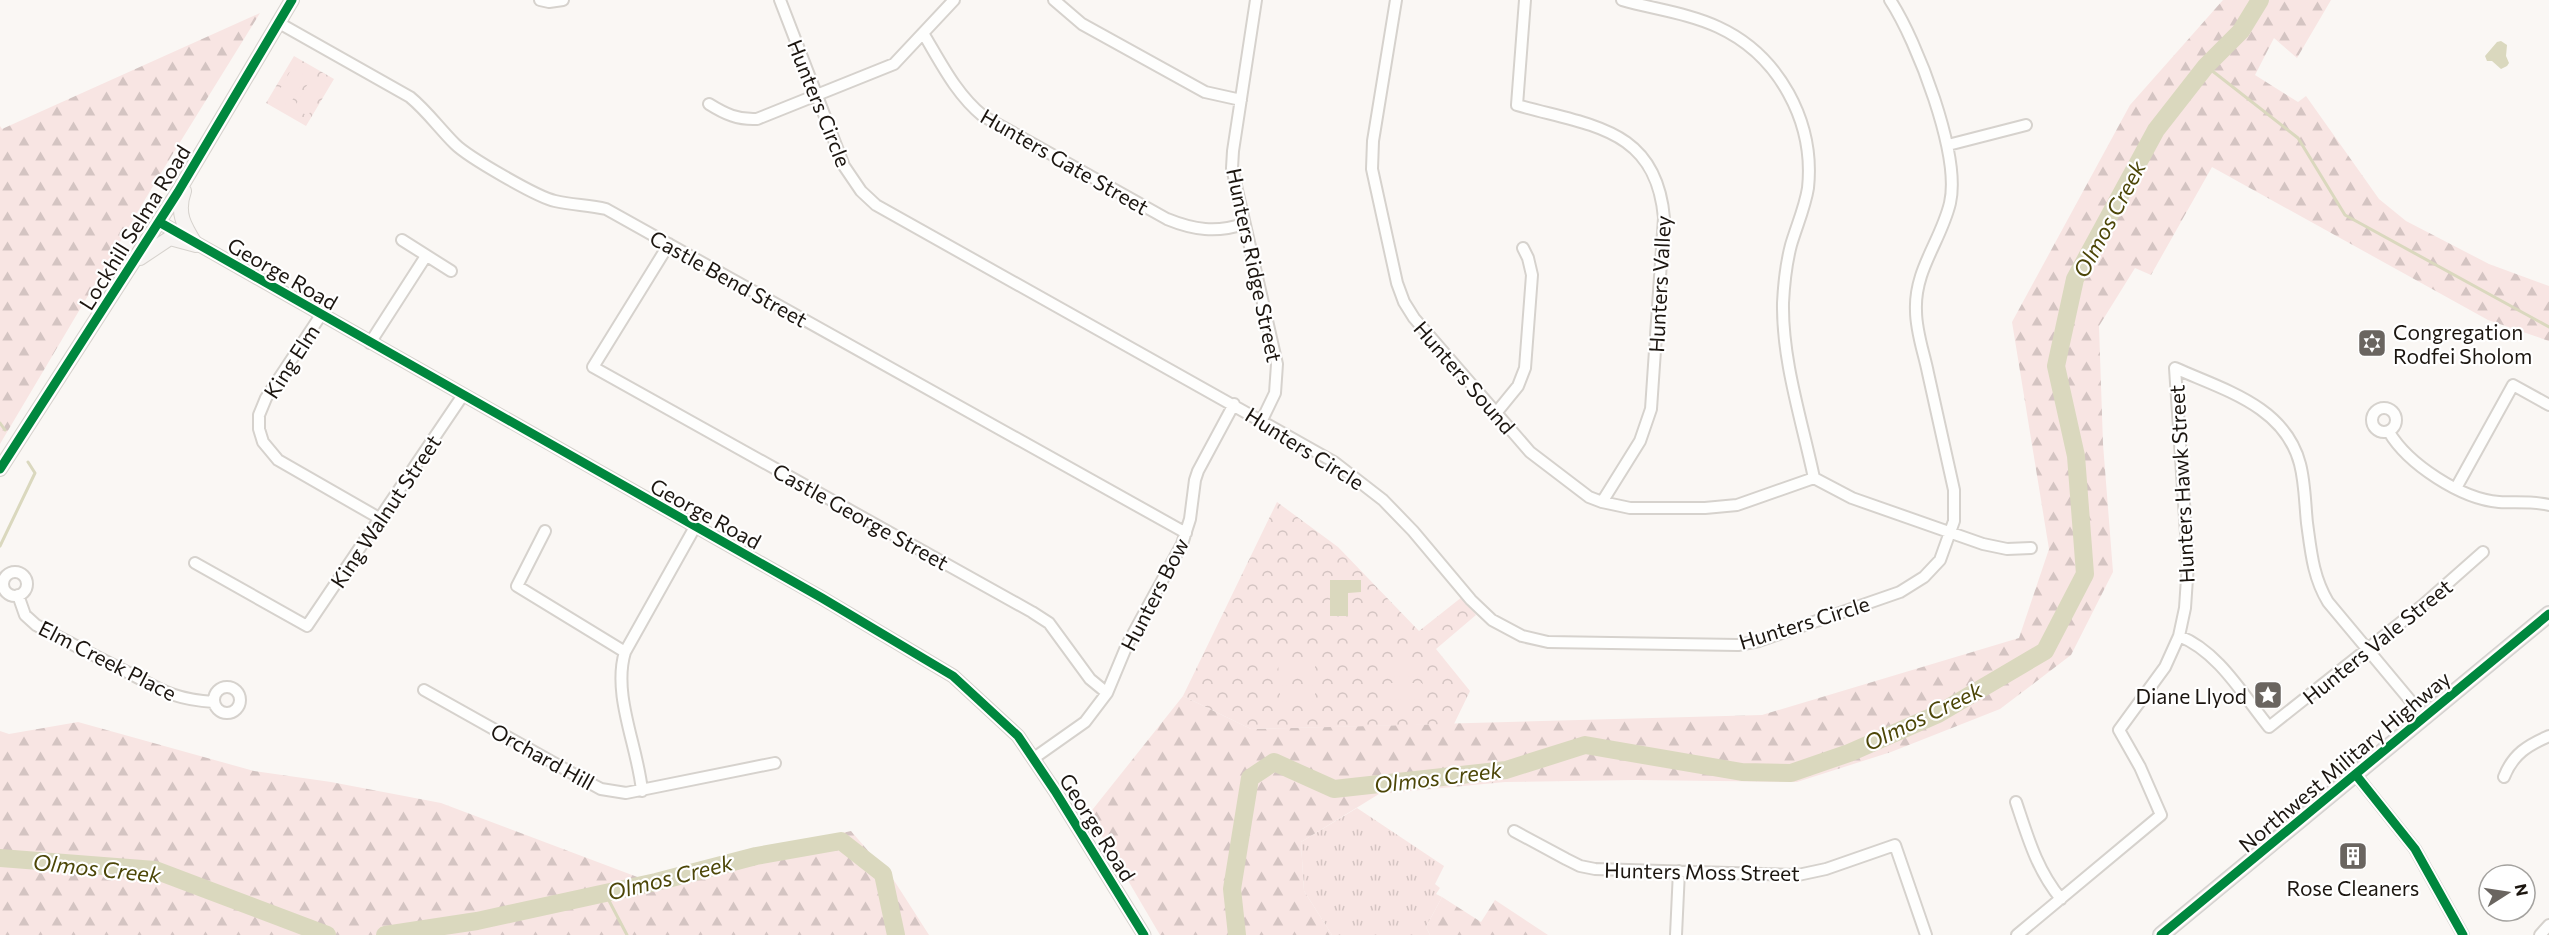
<svg xmlns="http://www.w3.org/2000/svg" width="2549" height="935" font-family="Commissioner,sans-serif">
	<defs>
		<pattern id="grass-tufts" width="24" height="20" patternUnits="userSpaceOnUse" patternTransform="scale(1.5)"><rect width="24" height="20" fill="#f8e5e3"/><path d="M3 7l-1-3M5 7V3M7 7l1-3M15 17l-1-3M17 17v-4M19 17l1-3" fill="none" stroke="#d4c4c2"/></pattern>
		<pattern id="forest-firs" width="22" height="20" patternUnits="userSpaceOnUse" patternTransform="scale(1.5)"><rect width="22" height="20" fill="#f8e5e3"/><path d="M5 1l3.5 6h-7zM16 11l3.5 6h-7z" fill="#d4c4c2"/></pattern>
		<pattern id="park-crowns" width="20" height="18" patternUnits="userSpaceOnUse" patternTransform="scale(1.5)"><rect width="20" height="18" fill="#f8e5e3"/><path d="M2 6a3 3 0 1 1 6 0M12 15a3 3 0 1 1 6 0" fill="none" stroke="#d4c4c2"/></pattern>
	</defs>
	<rect width="100%" height="100%" fill="#faf7f4"/>
	<path fill="url(#grass-tufts)" d="M1357 808 1444 866 1435 884 1440 888 1436 894 1442 897 1426 927 1430 935H1332L1304 891 1301 842Z"/>
	<path fill="url(#forest-firs)" d="M2223 0H2331L2297 58 2274 38 2255 75 2298 102 2306 96 2379 199 2406 221 2489 264 2549 286V341L2488 320 2212 167 2151 275 2135 268 2099 326 2103 444 2113 572 2071 655 2000 709 1891 752 1797 782 1636 780 1505 782 1379 794 1301 842 1304 891 1332 935H1160L1089 814 1183 696 1251 729 1762 715 2019 638 2049 549 2012 322 2130 105Z
		M260 13 156 181 0 444V126L2 129Z
		M78 722 254 771 331 782 441 803 640 878 851 831 895 882 929 935H0V731L9 734Z
		M1442 897 1481 922 1495 900 1548 935H1430L1426 927Z"/>
	<path fill="url(#park-crowns)" d="M294 56 334 79 306 126 266 103Z
		M1277 502 1338 547 1419 631 1462 597 1476 615 1436 649 1470 691 1454 724 1251 729 1183 696Z"/>
	<path fill="#f8e5e3" d="M292 68 306 76 289 106 275 98Z
		M311 78 324 86 308 116 294 108Z
		M1387 660H1421V676L1387 677Z
		M1315 661V677L1279 678 1278 662Z
		M1388 683H1422V699L1388 700Z
		M1315 685V701L1280 702V686Z"/>
	<path fill="#dad8be" d="M2501 41 2507 45 2506 56 2509 63 2507 66 2501 69 2492 61H2487L2485 56 2497 42Z
		M1330 580H1361V592L1348 593V616H1330Z"/>
	<g fill="none" stroke-linecap="round" stroke-linejoin="round">
		<path stroke="#dad8be" stroke-width="3" d="M2206 66 2298 138 2345 215 2549 327
			M0 423 5 430
			M0 546 35 473 28 462
			M605 893 627 935"/>
		<path stroke="#dad8be" stroke-width="18" d="M0 858 155 870 327 935
			M385 935 477 921 656 882 756 856 841 841 883 874 896 935
			M1237 935 1232 889 1250 778 1274 762 1334 789 1506 770 1585 745 1742 772 1791 773 1849 753 1938 714 2045 651 2085 574 2076 456 2056 366 2075 279 2156 130 2206 66 2241 31 2260 0"/>
		<g stroke="#d6d2cd" stroke-width="14">
			<path id="minor" d="M540 0 549 2 563 0
				M780 0 844 166 861 191 876 205 1334 462 1383 500 1413 531 1471 600 1492 620 1522 636 1548 642 1738 645 1759 641 1900 592 1924 577 1940 560 1954 521V490C1945 451 1937 412 1928 373 1924 353 1916 332 1916 311 1914 270 1941 241 1950 203 1961 155 1917 41 1890 0
				M1054 0 1082 24 1205 92 1241 100
				M1256 0 1233 151 1232 168 1277 364 1275 393 1262 420
				M1396 0 1373 141 1372 169 1397 283 1404 302 1414 318 1530 452 1589 497 1602 502 1630 508H1705L1737 505 1814 478
				M1525 0 1517 105C1590 126 1656 127 1664 218L1651 409 1640 441 1602 502
				M1622 0C1653 9 1688 13 1718 27 1779 55 1815 122 1808 188 1805 207 1797 225 1791 245 1786 264 1784 283 1783 303 1782 361 1802 421 1814 478
				M279 23 410 97C427 111 439 128 455 144 468 157 537 197 555 201 572 205 589 205 606 209L1186 533
				M923 33C941 63 956 94 983 116L1167 219C1194 230 1216 233 1244 224
				M709 104C725 114 738 120 757 119L894 64 954 0
				M1948 145 2026 125
				M402 240 451 271
				M669 244 593 367 1032 612 1049 623 1090 679 1107 693
				M321 315 266 398 259 415V429L263 442 278 460 379 518
				M370 343 426 256
				M2372 420a12 12 0 1 1 24 0a12 12 0 1 1-24 0Z
				M1496 413 1518 386 1525 368 1532 275 1528 258 1523 248
				M2389 432C2408 464 2461 499 2499 502 2516 503 2532 501 2549 505
				M1814 478 1852 498 1983 544 2007 549 2031 548
				M2456 488 2513 385 2549 405
				M545 531 517 586 625 652
				M195 563 307 626 463 395
				M3 584a12 12 0 1 1 24 0a12 12 0 1 1-24 0Z
				M18 595 25 615 36 625C64 640 91 654 119 668 158 687 168 699 214 702
				M2179 636C2218 651 2243 695 2269 727L2423 605 2483 552
				M214 700a13 13 0 1 1 26 0a13 13 0 1 1-26 0Z
				M424 690 586 781 601 789 626 793 775 763
				M1034 758 1085 722 1107 693 1127 645 1182 544 1190 519 1195 480 1198 471 1234 404
				M2356 775 2415 849 2463 935
				M2504 777C2513 754 2528 745 2549 736
				M642 791C638 747 612 695 625 652L695 527
				M2016 802C2028 838 2037 870 2061 899
				M1514 831 1566 859 1580 866 1595 869 1798 875 1826 869 1895 845 1926 935
				M1676 935 1679 871
				M2017 935 2161 815 2140 767 2119 730 2165 667 2179 636 2185 608 2188 563 2175 368C2224 390 2285 406 2300 464 2305 483 2305 504 2307 523 2311 552 2313 577 2328 602L2424 717
				M2540 935 2549 925"/>
		</g>
		<g stroke="#d6d2cd" stroke-width="15">
			<path id="tertiary" d="M159 222 822 598 953 676 1018 736 1055 791 1144 935"/>
		</g>
		<g stroke="#d6d2cd" stroke-width="16">
			<path id="secondary" d="M184 191C176 213 184 226 196 245
				M140 258 170 238 196 245
				M0 469 178 192 292 0"/>
		</g>
		<g stroke="#d4d2d0" stroke-width="18">
			<path id="primary" d="M2161 935 2549 614"/>
		</g>
		<use href="#minor" stroke="#fefefd" stroke-width="10"/>
		<use href="#tertiary" stroke="#fefefd" stroke-width="12"/>
		<use href="#secondary" stroke="#f7f4f2" stroke-width="14"/>
		<use href="#primary" stroke="#f2eae7" stroke-width="15"/>
		<g stroke="#fff" stroke-width="13">
			<path id="cycleway" d="M159 222 822 598 953 676 1018 736 1055 791 1144 935
				M0 469 178 192 292 0
				M2356 775 2415 849 2463 935
				M2161 935 2549 614"/>
		</g>
		<use href="#cycleway" stroke="#00873e" stroke-width="9"/>
	</g>
	<defs>
		<g id="synagogue-square" transform="scale(1.5)"><rect x="-9" y="-9" width="18" height="18" rx="4" fill="#6a6560" stroke="#fff"/><path d="M0-6.5L5.6 3.2H-5.6ZM0 6.5L5.6-3.2H-5.6Z" fill="#fff"/></g>
		<g id="sight-square" transform="scale(1.5)"><rect x="-9" y="-9" width="18" height="18" rx="4" fill="#6a6560" stroke="#fff"/><path d="M0-6L1.8-2.2L6-1.7L2.9 1.2L3.7 5.4L0 3.3L-3.7 5.4L-2.9 1.2L-6-1.7L-1.8-2.2Z" fill="#fff"/></g>
		<g id="building-square" transform="scale(1.5)"><rect x="-9" y="-9" width="18" height="18" rx="4" fill="#6a6560" stroke="#fff"/><path d="M-4-6H4V6H1V3H-1V6H-4ZM-2.5-4.3h1.7v1.8h-1.7ZM.8-4.3h1.7v1.8H.8ZM-2.5-1h1.7V.8h-1.7ZM.8-1h1.7V.8H.8Z" fill="#fff"/></g>
	</defs>
	<g fill-rule="evenodd">
		<use href="#synagogue-square" x="2372" y="343"/>
		<use href="#sight-square" x="2268" y="695"/>
		<use href="#building-square" x="2353" y="856"/>
	</g>
	<g text-anchor="middle" dominant-baseline="central" stroke-width="4.5" stroke-linejoin="round" paint-order="stroke">
		<g font-size="21" fill="#1c1610" stroke="#fff">
			<text transform="translate(820 103) rotate(68)">Hunters Circle</text>
			<text transform="translate(1065 161) rotate(30)">Hunters Gate Street</text>
			<text transform="translate(134 227) rotate(-58)">Lockhill Selma Road</text>
			<text transform="translate(1255 265) rotate(78)">Hunters Ridge Street</text>
			<text transform="translate(283 273) rotate(30)">George Road</text>
			<text transform="translate(729 278) rotate(29)">Castle Bend Street</text>
			<text transform="translate(1659 284) rotate(-87)">Hunters Valley</text>
			<text transform="translate(291 361) rotate(-57)">King Elm</text>
			<text transform="translate(1465 377) rotate(49)">Hunters Sound</text>
			<text transform="translate(1305 448) rotate(32)">Hunters Circle</text>
			<text transform="translate(2181 484) rotate(-93)">Hunters Hawk Street</text>
			<text transform="translate(385 511) rotate(-56)">King Walnut Street</text>
			<text transform="translate(706 513) rotate(29)">George Road</text>
			<text transform="translate(861 516) rotate(29)">Castle George Street</text>
			<text transform="translate(1154 594) rotate(-63)">Hunters Bow</text>
			<text transform="translate(1804 622) rotate(-17)">Hunters Circle</text>
			<text transform="translate(2377 641) rotate(-39)">Hunters Vale Street</text>
			<text transform="translate(108 660) rotate(27)">Elm Creek Place</text>
			<text transform="translate(543 756) rotate(29)">Orchard Hill</text>
			<text transform="translate(2344 761) rotate(-40)">Northwest Military Highway</text>
			<text transform="translate(1098 827) rotate(58)">George Road</text>
			<text transform="translate(1702 871) rotate(1)">Hunters Moss Street</text>
		</g>
		<g font-size="21" fill="#1c1610" stroke="#fff" text-anchor="start">
			<text x="2393" y="331">Congregation<tspan x="2393" dy="24">Rodfei Sholom</tspan></text>
			<text x="2247" y="695" text-anchor="end">Diane Llyod</text>
			<text x="2353" y="887" text-anchor="middle">Rose Cleaners</text>
		</g>
		<g font-size="22" font-style="italic" fill="#4c4607" stroke="#fff">
			<text transform="translate(2109 219) rotate(-62)">Olmos Creek</text>
			<text transform="translate(1923 716) rotate(-26)">Olmos Creek</text>
			<text transform="translate(1438 777) rotate(-7)">Olmos Creek</text>
			<text transform="translate(97 868) rotate(6)">Olmos Creek</text>
			<text transform="translate(670 877) rotate(-14)">Olmos Creek</text>
		</g>
	</g>
	<g transform="translate(2507 893) rotate(78)"><circle r="28" fill="#ffffff" stroke="#a4a29f" stroke-width="1.5"/>
	<path d="M0-4.5L10 22L0 15L-10 22Z" fill="#6a6560"/>
	<text y="-9" font-size="16" font-weight="bold" text-anchor="middle" fill="#1c1610">N</text>
	</g>
</svg>
